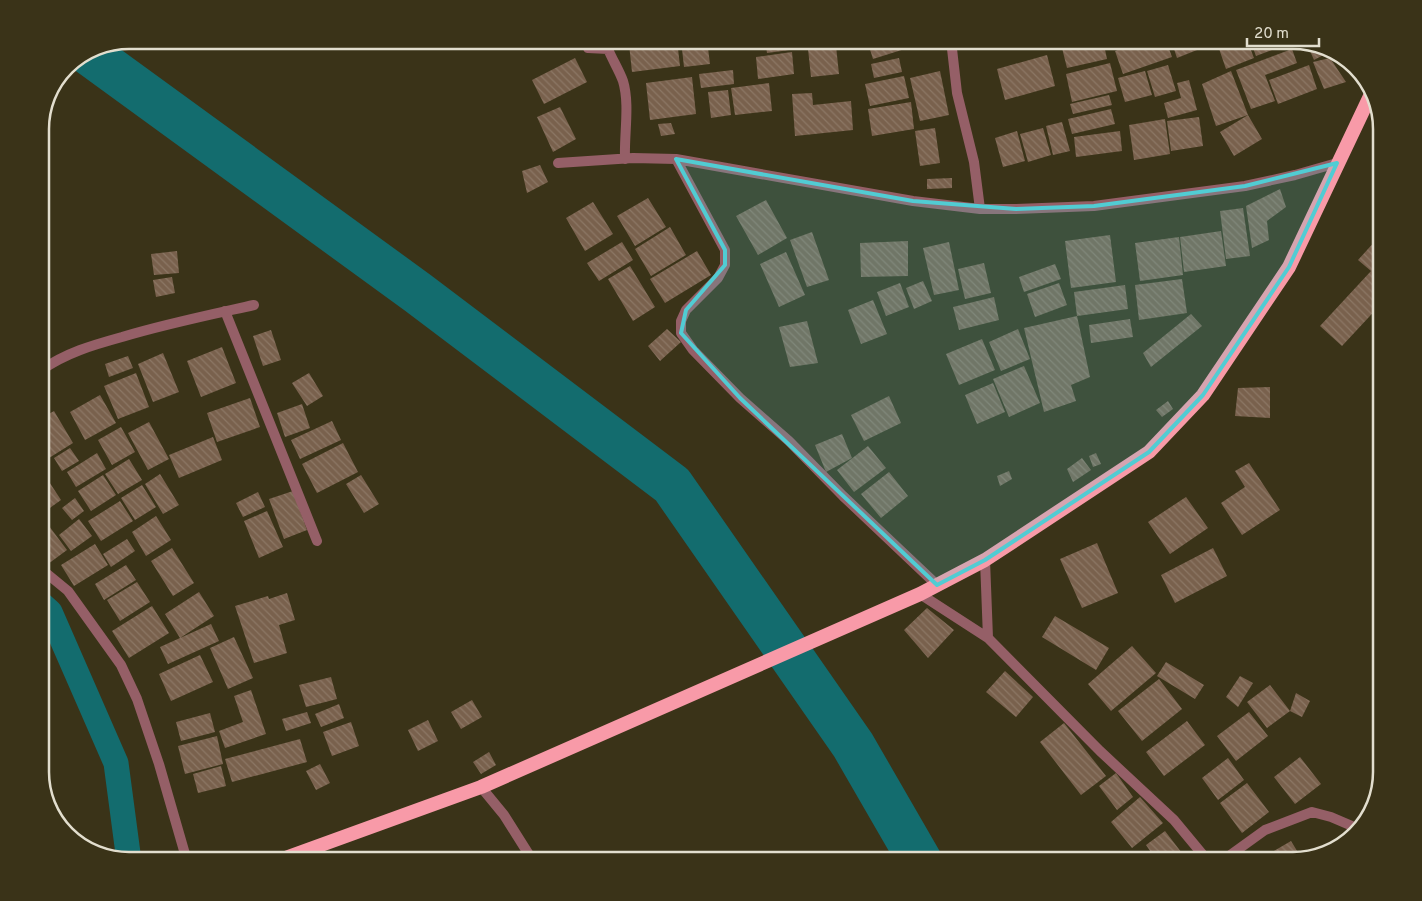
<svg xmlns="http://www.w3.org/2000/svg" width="1422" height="901" font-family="Overpass,sans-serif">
	<defs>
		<pattern id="building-back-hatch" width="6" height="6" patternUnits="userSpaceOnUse" patternTransform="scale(1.25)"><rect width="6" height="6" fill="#79614d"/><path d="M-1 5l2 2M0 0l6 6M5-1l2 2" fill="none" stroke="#8c7765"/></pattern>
	</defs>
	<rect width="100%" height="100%" fill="#3a3318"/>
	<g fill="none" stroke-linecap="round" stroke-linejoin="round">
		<path stroke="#136c6e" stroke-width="25" d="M40 603 50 612 116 763 129 861"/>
		<path stroke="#136c6e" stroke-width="44" d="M87 52 418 293 672 485 853 745 920 861"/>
	</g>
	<path fill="url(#building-back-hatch)" d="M660 40H677L680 66 632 72 629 44Z
		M681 40H707L710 64 684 67Z
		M765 40H796L797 49 767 53Z
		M808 40H834L835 43 808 46Z
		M867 40H926L927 42 873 59Z
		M1019 40H1049L1050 42 1022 50Z
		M1060 40H1103L1107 59 1067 68Z
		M1120 40H1139L1122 47Z
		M1145 40H1166L1172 57 1123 74 1115 51Z
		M1171 40H1210L1212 44 1177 58Z
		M1216 40H1247L1254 58 1226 69Z
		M1250 40H1289L1290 43 1256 56Z
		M1307 44 1313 46 1331 51 1314 60Z
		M836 46 839 74 811 77 808 49Z
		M1292 49 1297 63 1265 75 1275 101 1251 109 1236 70Z
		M792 52 794 74 758 79 756 57Z
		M1047 55 1055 86 1005 100 997 69Z
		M575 58 587 82 544 104 532 80Z
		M899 58 902 72 874 78 871 64Z
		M1330 58 1346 82 1324 89 1313 62Z
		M1110 63 1117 91 1072 102 1066 74Z
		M1168 65 1176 91 1155 97 1147 71Z
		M1309 65 1317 89 1278 104 1269 80Z
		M733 70 734 84 701 88 699 74Z
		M940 71 949 115 920 121 910 78Z
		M1145 71 1152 95 1125 102 1118 78Z
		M1231 71 1248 115 1216 126 1202 84Z
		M904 76 909 98 870 106 865 84Z
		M692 77 696 114 650 120 646 83Z
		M1189 80 1197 110 1168 118 1164 103 1181 98 1177 83Z
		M769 83 772 111 735 115 731 88Z
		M728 90 731 115 711 118 708 92Z
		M812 93 813 105 851 101 853 130 795 136 792 94Z
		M1109 95 1112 105 1073 114 1070 104Z
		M911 102 914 129 872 136 868 109Z
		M560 107 576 139 553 152 537 117Z
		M1111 109 1115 124 1072 134 1068 119Z
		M1248 115 1262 139 1234 156 1220 132Z
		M1199 117 1203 146 1171 151 1167 121Z
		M1165 119 1170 154 1134 160 1129 125Z
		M1062 122 1070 151 1053 155 1046 126Z
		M671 123 675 134 661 136 658 124Z
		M935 128 940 163 920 166 915 131Z
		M1043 128 1051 155 1028 162 1020 134Z
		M1017 131 1025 161 1003 167 995 138Z
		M1120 131 1122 151 1076 157 1074 137Z
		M540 165 548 182 527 193 522 171Z
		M952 178V188L927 189V179Z
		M1280 189 1286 207 1267 221 1269 240 1252 248 1246 206Z
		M648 198 666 227 635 246 617 216Z
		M766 200 787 238 758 255 736 216Z
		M593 202 613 234 585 251 566 218Z
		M1243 208 1250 256 1226 259 1220 211Z
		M670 227 686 255 651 276 635 249Z
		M1221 231 1226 266 1184 272 1180 237Z
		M812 232 829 280 807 287 790 240Z
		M1110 235 1116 282 1071 288 1065 241Z
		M1179 237 1183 275 1140 281 1135 243Z
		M1377 239 1382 244V303L1342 346 1320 326 1371 271 1358 260Z
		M908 241V276L861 277 860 243Z
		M622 242 633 260 599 281 587 263Z
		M949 242 959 290 934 295 923 248Z
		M177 251 179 273 154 275 151 254Z
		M697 251 711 275 665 303 650 279Z
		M786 252 805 295 779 307 760 264Z
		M984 263 991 293 965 299 958 269Z
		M1055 264 1061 279 1024 292 1019 277Z
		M630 266 655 307 633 321 608 279Z
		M172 277 175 293 156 297 153 280Z
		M1182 279 1187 313 1139 320 1135 285Z
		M923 281 932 301 914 309 906 288Z
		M900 283 909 307 886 316 877 292Z
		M1059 283 1067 305 1035 317 1027 294Z
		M1125 285 1128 309 1077 316 1074 292Z
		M994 297 999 320 959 330 953 307Z
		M873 300 887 334 861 344 848 310Z
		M1191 314 1202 326 1151 367 1143 353Z
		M1077 316 1090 377 1071 385 1076 401 1044 412 1024 328Z
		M1130 319 1133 337 1091 343 1089 325Z
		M807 321 818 363 790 367 779 327Z
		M667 329 681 342 660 361 648 346Z
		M1018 329 1030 359 1001 371 989 342Z
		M271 330 281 360 263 366 253 336Z
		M982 339 995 370 959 385 946 354Z
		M222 347 236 383 201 397 187 361Z
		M163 353 179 392 153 402 138 364Z
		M128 356 133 368 109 377 105 364Z
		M1024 366 1040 403 1009 417 993 379Z
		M136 373 149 407 118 419 104 386Z
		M309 373 323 396 307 406 292 383Z
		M993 383 1005 412 977 424 965 395Z
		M1270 387V418L1235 416 1238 388Z
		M100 395 116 423 85 440 70 412Z
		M889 396 901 423 864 441 851 415Z
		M250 398 260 427 217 442 207 413Z
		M1168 401 1173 409 1162 417 1156 410Z
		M302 404 310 428 285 437 277 413Z
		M54 411 73 443 49 458 40 444V419Z
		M332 421 341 440 300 459 291 440Z
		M149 422 169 459 148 470 128 433Z
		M121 427 135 452 112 465 98 440Z
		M842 434 852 458 826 472 815 445Z
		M213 437 222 460 179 478 169 455Z
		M343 443 358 472 317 493 302 464Z
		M868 446 886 468 854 492 837 470Z
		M70 448 79 461 62 471 54 458Z
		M97 453 106 469 76 487 67 472Z
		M1096 453 1101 464 1093 467 1089 456Z
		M1082 458 1091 470 1073 482 1067 469Z
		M129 459 142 480 118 494 105 474Z
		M1249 463 1280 510 1242 535 1221 503 1245 487 1235 471Z
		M1009 471 1012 479 1000 486 997 476Z
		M889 472 908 496 881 518 861 494Z
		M160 474 179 505 163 514 145 484Z
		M103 475 116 495 91 511 78 491Z
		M361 475 379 504 364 513 346 484Z
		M46 477 61 500 40 515V481Z
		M142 485 156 507 135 520 121 498Z
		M293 491 307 530 284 539 269 499Z
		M258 492 265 507 243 517 236 503Z
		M1186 497 1208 528 1170 554 1148 522Z
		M75 498 84 511 72 520 62 508Z
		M120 501 133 521 101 541 88 521Z
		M267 511 283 547 259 558 244 521Z
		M156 516 171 540 146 556 132 532Z
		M79 519 92 536 71 551 59 535Z
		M46 522 67 550 48 564 40 554V526Z
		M127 539 135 551 111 567 103 554Z
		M1097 543 1118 593 1082 608 1060 559Z
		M95 544 108 565 74 586 61 565Z
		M172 548 194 583 173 596 151 561Z
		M1213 548 1227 576 1175 603 1161 575Z
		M126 565 136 580 104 600 95 584Z
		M137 582 150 602 120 621 107 600Z
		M199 592 214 616 180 638 211 624 219 641 168 664 160 647 180 638 165 614Z
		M287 593 295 620 279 625 287 653 254 663 235 606 268 596 269 599Z
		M152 606 169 633 129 658 112 631Z
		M927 608 954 630 928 658 904 630Z
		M1055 616 1109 648 1096 670 1042 637Z
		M234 637 253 678 228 689 210 648Z
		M1132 646 1156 673 1111 711 1088 684Z
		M200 655 213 682 171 701 159 674Z
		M1166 662 1204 685 1195 699 1157 676Z
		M1005 671 1033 697 1016 717 986 692Z
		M1240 676 1253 683 1238 707 1226 697Z
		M331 677 337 699 306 707 299 685Z
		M1159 679 1182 709 1142 741 1118 711Z
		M1270 685 1290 711 1267 728 1247 702Z
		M251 690 266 734 225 748 219 731 243 722 234 696Z
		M1296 693 1310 701 1302 717 1290 711Z
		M472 700 482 717 461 729 451 712Z
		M339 704 344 718 321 727 315 714Z
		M307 712 311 723 286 731 282 719Z
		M1249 712 1268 736 1236 761 1217 736Z
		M210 713 215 732 181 741 176 722Z
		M428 720 438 741 418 751 408 730Z
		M1187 721 1205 745 1164 776 1146 752Z
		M351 722 359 746 332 756 323 732Z
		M1064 723 1106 776 1081 795 1040 742Z
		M217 736 223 764 185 774 178 746Z
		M300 739 307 762 232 782 225 759Z
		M489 752 496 765 481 774 473 762Z
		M1300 757 1321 784 1295 804 1274 777Z
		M1228 758 1244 780 1218 800 1202 778Z
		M320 764 330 783 316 790 306 771Z
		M221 766 226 786 198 793 193 774Z
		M1116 773 1133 797 1117 810 1099 786Z
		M1247 783 1269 812 1242 833 1220 803Z
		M1140 797 1163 823 1132 848 1111 822Z
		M1165 831 1185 857 1179 861H1157L1146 845Z
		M1291 841 1302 859 1293 861H1257Z"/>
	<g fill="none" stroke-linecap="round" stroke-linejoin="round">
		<path stroke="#955f67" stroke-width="10" d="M586 40 588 48 608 49C612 59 619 70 623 81 630 104 624 134 625 159
			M951 40 957 93 974 162 980 209
			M676 159 725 250V265L718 278 686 310 681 321V333L693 350 740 398 789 441 843 496 937 585
			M558 163 633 158 676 159 913 201 980 209H1016L1094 206 1245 186 1295 175 1337 163
			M225 311 317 541
			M40 371C65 353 93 345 122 337 165 324 209 315 254 305
			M985 560 988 638
			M40 568 68 591 121 665 137 699 159 764 187 861
			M920 594 988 638 1100 751 1174 820 1208 861
			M481 787 504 815 533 861
			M1222 861 1265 830 1312 812 1331 817 1359 829"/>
		<path stroke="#f89aa8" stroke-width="14" d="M277 861 481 787 920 594 985 560 1149 452 1203 395 1289 267 1372 92"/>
	</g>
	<path fill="#51ccd3" fill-opacity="0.2" stroke="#51ccd3" stroke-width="4" stroke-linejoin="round" d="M676 159 913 201 1016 209 1094 206 1245 186 1337 163 1289 267 1203 395 1149 452 985 560 937 585 740 398 681 333 686 310 725 265V250Z"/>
	<path d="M0 0H1422V901H0ZM129 49H1293A80 80 0 0 1 1373 129V772A80 80 0 0 1 1293 852H129A80 80 0 0 1 49 772V129A80 80 0 0 1 129 49Z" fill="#3a3318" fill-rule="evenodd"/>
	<path fill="none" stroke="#e2dece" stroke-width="2.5" d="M129 49H1293A80 80 0 0 1 1373 129V772A80 80 0 0 1 1293 852H129A80 80 0 0 1 49 772V129A80 80 0 0 1 129 49Z"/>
	<path d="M1247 38v8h72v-8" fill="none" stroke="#e2dece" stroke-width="2.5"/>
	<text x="1254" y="38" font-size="15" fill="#e2dece" stroke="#3a3318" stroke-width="4" paint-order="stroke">20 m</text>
</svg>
